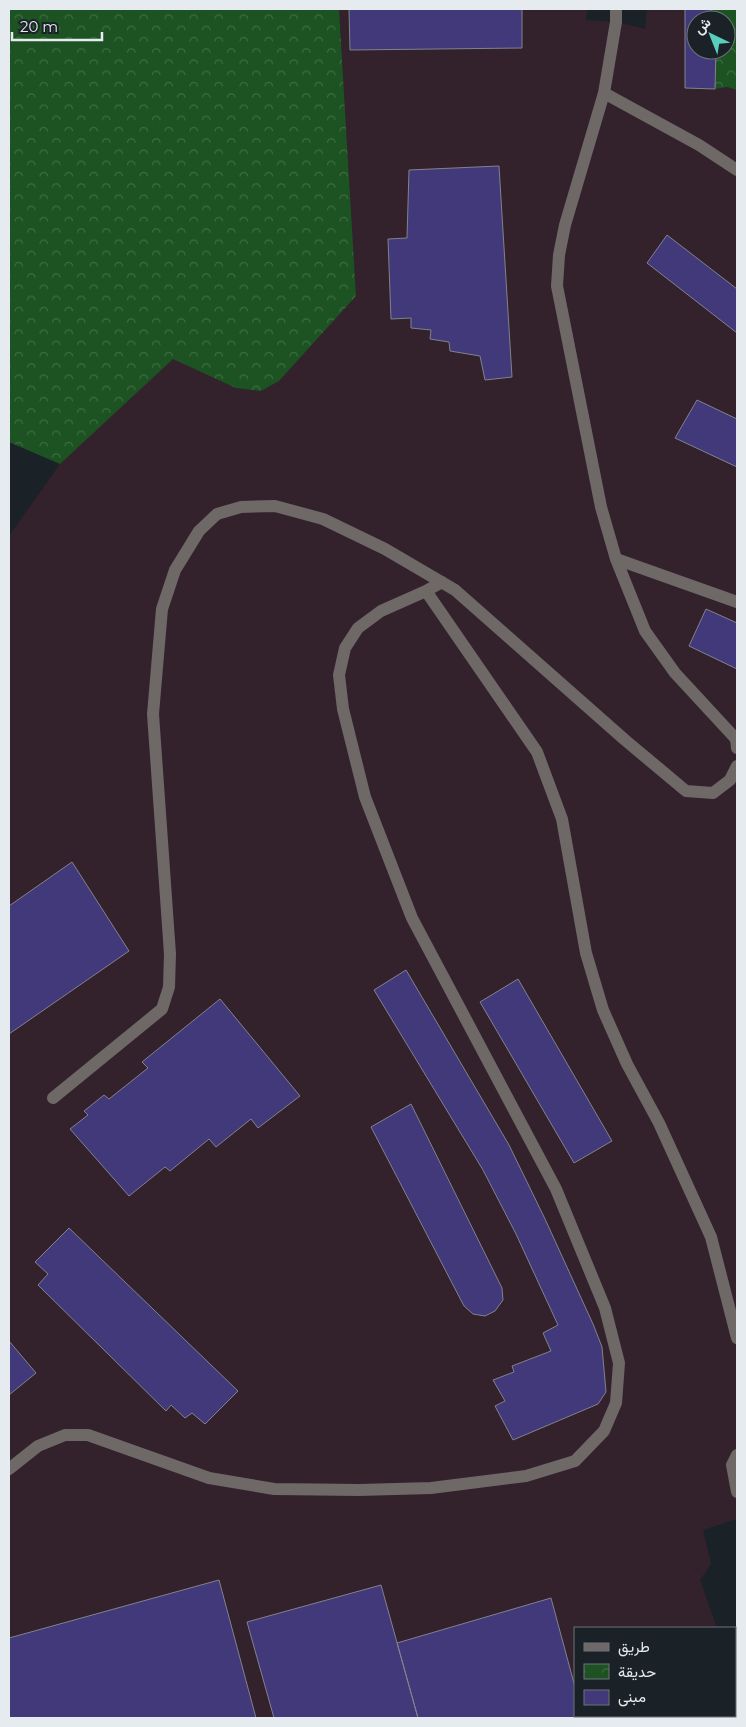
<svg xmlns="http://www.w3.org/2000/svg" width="746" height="1727" font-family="Montserrat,Vazirmatn,sans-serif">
	<defs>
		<pattern id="park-crowns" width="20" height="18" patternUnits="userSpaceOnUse" patternTransform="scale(1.25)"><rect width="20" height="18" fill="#1d5322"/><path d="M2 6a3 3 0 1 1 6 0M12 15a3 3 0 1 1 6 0" fill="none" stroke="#3e6c42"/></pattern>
	</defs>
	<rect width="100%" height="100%" fill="#1a2228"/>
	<path fill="#33222c" d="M339 9H587L586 20 616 22 645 29 647 9H685V88L715 89 727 87 737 90V1519L703 1530 711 1564 700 1580 717 1628H575V1716H735V1656L737 1658V1718H9V536L60 464 173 358 236 388 261 391 279 381 356 296Z"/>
	<path fill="url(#park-crowns)" fill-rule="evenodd" d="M9 9H339L356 296 279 381 261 391 236 388 173 359 60 464 9 442Z
		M685 9H737V90L727 87 715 89 685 88ZM696 20H726V50H696Z"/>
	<path fill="#413979" stroke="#82828d" d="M349 9H522V48L350 50Z
		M685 9H711V20H696V50H716L715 89 685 88Z
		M499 166 512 377 485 380 480 356 450 351 449 342 430 339 431 330 411 328V318L391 319 388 239 407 238 409 170Z
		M667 235 737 289V333L647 263Z
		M697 400 737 419V467L675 438Z
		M706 609 737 623V669L689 646Z
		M72 862 129 951 9 1034V906Z
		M406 970 509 1145 545 1219 593 1324 602 1347 606 1392 598 1404 513 1440 495 1406 505 1401 493 1380 514 1372 512 1366 551 1351 543 1333 558 1325 516 1234 483 1170 374 990Z
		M518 979 612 1141 574 1163 480 1002Z
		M220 999 300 1096 258 1128 251 1119 216 1147 209 1139 170 1171 165 1167 129 1196 70 1129 88 1115 84 1111 104 1095 109 1099 148 1068 142 1062Z
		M411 1104 502 1288 503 1300 495 1311 485 1316 473 1314 464 1306 371 1127Z
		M69 1228 238 1391 205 1424 192 1413 185 1418 171 1405 166 1411 38 1285 48 1274 35 1262Z
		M9 1341 36 1373 9 1395Z
		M219 1580 256 1718H9V1638Z
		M381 1585 418 1718H274L247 1622Z
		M551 1598 575 1687V1716H582L583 1718H418L397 1643Z"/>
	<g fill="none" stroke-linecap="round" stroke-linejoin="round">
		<path stroke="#6e6867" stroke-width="12" d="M616 9V22L604 93 565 225 559 255 557 286 601 507 616 559 645 631 675 673 736 739 737 748
			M604 93 699 145 737 170
			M616 559 737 602
			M426 591 537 752 562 819 586 953 603 1010 627 1064 659 1123 711 1237 737 1338
			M53 1098 162 1009 169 987 170 954 153 714 162 609 175 570 199 531 217 514 241 507 275 506 323 519 385 549 455 590 625 740 686 791 713 793 730 780 737 766
			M737 1455 732 1465 737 1492
			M9 1469 38 1446 65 1435H88L209 1478 274 1489 359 1490 431 1488 526 1476 575 1461 604 1431 616 1403 619 1363 605 1308 556 1189 412 918 365 797 343 709 339 675 345 648 358 628 381 611 426 591 442 582"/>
	</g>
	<rect width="746" height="1727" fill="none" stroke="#e6ebef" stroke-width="20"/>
	<rect x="574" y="1627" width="162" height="90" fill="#1a2228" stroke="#6c7278"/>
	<rect x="584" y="1643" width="25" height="8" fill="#6e6867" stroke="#6c7278"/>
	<text x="618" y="1652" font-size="15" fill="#e6ebef">طريق</text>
	<rect x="584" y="1664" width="25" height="15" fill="url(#park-crowns)" stroke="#6c7278"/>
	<text x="618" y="1677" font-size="15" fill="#e6ebef">حديقة</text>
	<rect x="584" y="1690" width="25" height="15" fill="#413979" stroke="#6c7278"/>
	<text x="618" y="1702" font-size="15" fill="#e6ebef">مبنى</text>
	<g transform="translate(711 35) rotate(317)"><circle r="24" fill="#1a2228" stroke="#6c7278"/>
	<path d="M0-4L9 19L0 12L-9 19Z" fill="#5acebc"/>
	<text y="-8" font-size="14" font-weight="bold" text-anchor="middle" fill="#e6ebef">ش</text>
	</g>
	<path d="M12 32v8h90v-8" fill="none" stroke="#e6ebef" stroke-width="2.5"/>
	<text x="20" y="32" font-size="15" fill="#e6ebef" stroke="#1a2228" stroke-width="4" paint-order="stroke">20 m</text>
</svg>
